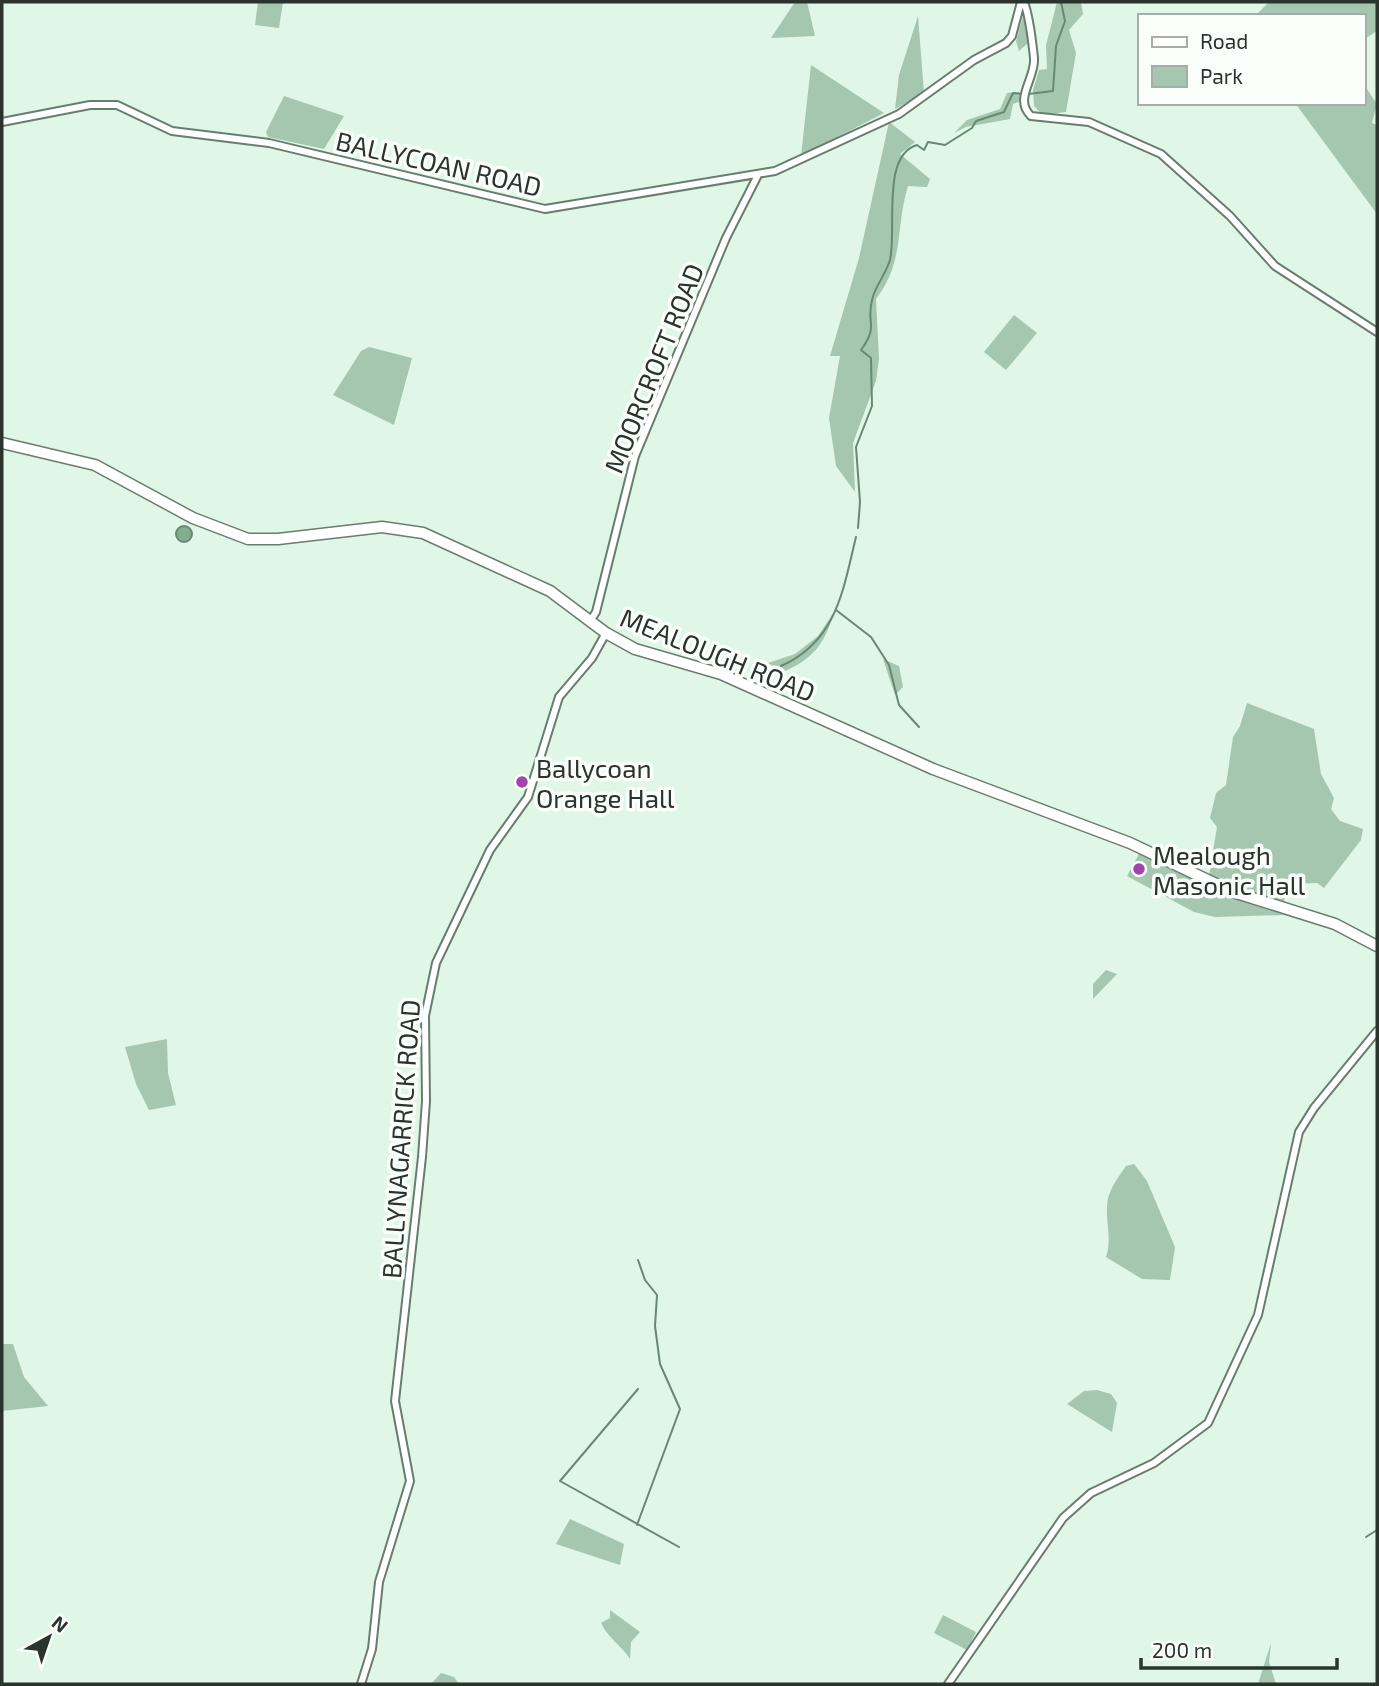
<svg xmlns="http://www.w3.org/2000/svg" width="1379" height="1686" font-family="'Exo 2',sans-serif">
	<rect width="100%" height="100%" fill="#e0f6e6"/>
	<path fill="#a5c7af" d="M258 2H283L279 28 255 25Z
		M795 2H807L815 36 771 38Z
		M1057 2H1081L1083 14 1069 30 1076 53 1066 112 1043 115 1034 106 1033 90 1039 70 1047 69 1046 45Z
		M1269 2H1377V31L1363 40V16H1255Z
		M1024 13 1028 43 1019 51 1016 41Z
		M918 16 924 93 895 109 899 75Z
		M811 65 884 113 801 156Z
		M1363 83 1377 104 1372 123 1377 125V214L1295 103H1363Z
		M1019 92 1021 101 1013 104 1010 119 966 127 954 133 967 120 1000 109 1007 93Z
		M284 96 344 116 324 149 268 137 266 132Z
		M889 122 915 142 900 154 930 179 927 187 908 186C895 228 905 261 876 299L879 359 876 381 853 443 855 492 836 466 829 418 840 356H830L859 258Z
		M1014 315 1037 333 1006 370 984 352Z
		M369 347 412 358 394 425 333 395 361 351Z
		M834 612C825 644 813 659 783 672L768 663 795 654 818 636Z
		M883 659 899 666 903 687 895 695Z
		M1247 703 1314 729 1321 774 1334 798 1331 809 1340 821 1363 829 1361 840 1324 888 1317 883 1286 884 1284 904 1256 897 1209 876 1217 827 1210 818 1216 793 1226 785 1233 737 1240 726Z
		M1140 852 1247 903 1284 915 1215 917 1194 912 1127 876Z
		M1106 970 1117 974 1093 999V984Z
		M167 1039 168 1073 176 1105 149 1110 136 1084 125 1047Z
		M1134 1164 1147 1181 1175 1247 1170 1280 1142 1279 1106 1257C1112 1239 1106 1225 1107 1207 1107 1191 1118 1178 1126 1166Z
		M2 1344H13L24 1377 48 1406 2 1411Z
		M1097 1390 1111 1394 1117 1403 1112 1432 1067 1404 1084 1391Z
		M570 1519 624 1544 620 1565 556 1544Z
		M610 1610 640 1632 631 1642 630 1659C621 1645 608 1638 601 1623L610 1618Z
		M943 1615 976 1632 967 1650 934 1633Z
		M1271 1643 1269 1662 1276 1684H1258Z
		M441 1673 454 1677 459 1684H431Z"/>
	<path fill="#83ad8f" stroke="#698872" stroke-width="2" d="M176 534a8 8 0 1 1 16 0a8 8 0 1 1-16 0Z"/>
	<g fill="none" stroke-linecap="round" stroke-linejoin="round">
		<path stroke="#698872" stroke-width="2" d="M1028 94 1053 91 1056 46 1065 21 1061 2
			M858 528 860 502 856 447 872 406 871 358 861 350C879 325 866 325 872 300 875 286 886 274 890 260 897 230 881 155 917 145L924 150 928 142 945 145 972 128 976 121 1004 112 1013 93 1022 94
			M836 610 871 637 889 665 899 705 919 727
			M781 666C837 641 843 590 856 537
			M638 1389 560 1481 679 1547
			M637 1525 680 1409 660 1364 655 1326 657 1295 645 1280 638 1260
			M1366 1537 1377 1530"/>
		<g stroke="#697d6f" stroke-width="10">
			<path id="street" d="M1024 2C1030 18 1032 40 1034 58 1036 78 1013 99 1031 116L1089 122 1161 154 1230 216 1275 266 1377 332
				M2 122 90 105H117L172 131 269 143 545 209 775 171 899 114 974 60 1006 43 1012 36 1021 2
				M590 621 596 612 635 456 726 238 758 175
				M361 1684 372 1649 379 1582 410 1481 395 1401 422 1157 426 1101 425 1016 436 963 490 850 528 797 559 697 592 658 606 633
				M948 1684 1063 1518 1091 1493 1154 1463 1208 1423 1258 1315 1299 1132 1314 1108 1377 1031"/>
		</g>
		<g stroke="#697d6f" stroke-width="13">
			<path id="secondary" d="M2 443 95 465 193 518 248 539H278L382 527 423 533 550 591 606 633 635 649 721 674 933 769 1130 843 1233 892 1335 924 1377 946"/>
		</g>
		<use href="#street" stroke="#fff" stroke-width="6"/>
		<use href="#secondary" stroke="#fff" stroke-width="10"/>
	</g>
	<g fill="#a244ad" stroke="#fafefb" stroke-width="2.5">
		<circle cx="522" cy="782" r="7"/>
		<circle cx="1139" cy="869" r="7"/>
	</g>
	<g text-anchor="middle" dominant-baseline="central" stroke-width="7" stroke-linejoin="round" paint-order="stroke">
		<g font-size="26" fill="#2b332d" stroke="#fafefb">
			<text transform="translate(439 163) rotate(13)">BALLYCOAN ROAD</text>
			<text transform="translate(653 368) rotate(-68)">MOORCROFT ROAD</text>
			<text transform="translate(718 654) rotate(22)">MEALOUGH ROAD</text>
			<text transform="translate(400 1139) rotate(-86)">BALLYNAGARRICK ROAD</text>
		</g>
		<g font-size="26" fill="#2b332d" stroke="#fafefb" text-anchor="start">
			<text x="536" y="767">Ballycoan<tspan x="536" dy="30">Orange Hall</tspan></text>
			<text x="1153" y="854">Mealough<tspan x="1153" dy="30">Masonic Hall</tspan></text>
		</g>
	</g>
	<rect width="1379" height="1686" fill="none" stroke="#2b332d" stroke-width="7"/>
	<rect x="1138" y="14" width="228" height="91" fill="#fafefb" stroke="#a7ada9" stroke-width="2"/>
	<rect x="1152" y="37" width="35" height="10" fill="#ffffff" stroke="#a7ada9" stroke-width="2"/>
	<text x="1200" y="49" font-size="21" fill="#2b332d">Road</text>
	<rect x="1152" y="66" width="35" height="21" fill="#a5c7af" stroke="#a7ada9" stroke-width="2"/>
	<text x="1200" y="84" font-size="21" fill="#2b332d">Park</text>
	<g transform="translate(49 1637) rotate(40)" stroke="#fafefb" stroke-width="5" paint-order="stroke">
	<path d="M0-5L12 26L0 18L-12 26Z" fill="#2b332d"/>
	<text y="-10" font-size="19" font-weight="bold" text-anchor="middle" fill="#2b332d">N</text>
	</g>
	<path d="M1141 1658v10h196v-10" fill="none" stroke="#2b332d" stroke-width="3.5"/>
	<text x="1152" y="1658" font-size="21" fill="#2b332d" stroke="#fafefb" stroke-width="5" paint-order="stroke">200 m</text>
</svg>
